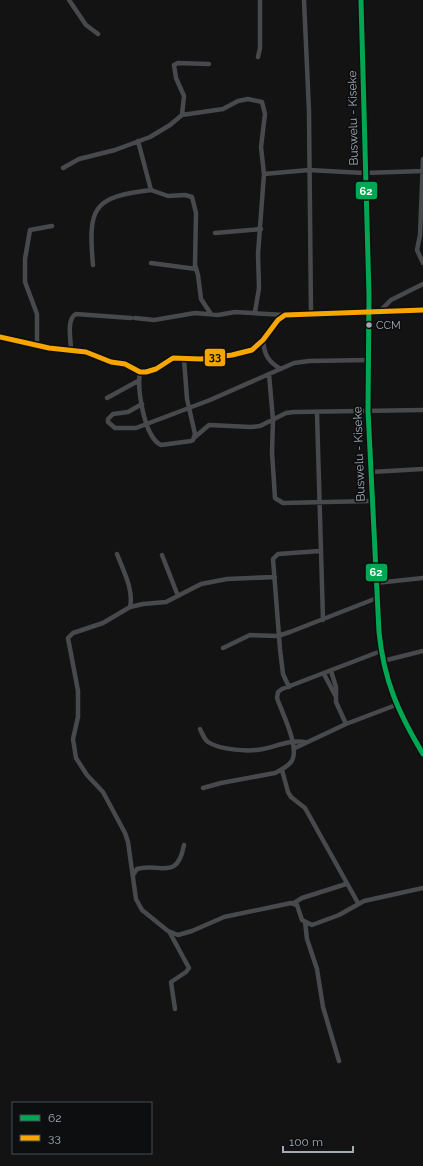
<svg xmlns="http://www.w3.org/2000/svg" width="423" height="1166" font-family="Raleway,sans-serif">
	<rect width="100%" height="100%" fill="#131313"/>
	<g fill="none" stroke-linecap="round" stroke-linejoin="round">
		<path stroke="#48494c" stroke-width="4.5" d="M69 0 86 25 98 34
			M304 0 309 111 311 315
			M258 57 260 48V0
			M182 115 184 96 176 78 174 65 178 63 209 64
			M138 141 151 190 168 196 185 195 192 197 196 213 195 265 198 275 201 299 211 314
			M423 159 420 235 417 250 423 263
			M63 168 79 159 115 150 150 137 170 125 182 115 223 109 238 101 248 99 262 102 265 114 261 147 264 174 258 254 259 288 255 312
			M264 174 309 170 364 173 423 171
			M215 233 261 229
			M151 263 196 269
			M93 265C88 208 92 197 151 190
			M369 312 423 310
			M379 312 391 300 423 284
			M135 318 154 320 195 313 218 315 235 312 285 315
			M263 340C264 354 268 362 281 369
			M37 346V314L25 282V259L30 230 52 226
			M71 350C71 340 66 319 76 314L131 318
			M140 372C137 389 144 437 161 445L191 441 193 440 195 434 187 399 184 359
			M269 374 273 420 272 452 275 498 283 503 372 501
			M107 398 138 381
			M142 404 128 412 113 414 108 419V422L115 428H136L210 400 294 363 309 361 368 360
			M317 413 323 620
			M195 437 209 425 251 427 260 426 286 413 294 412 423 410
			M371 472 423 469
			M117 554C123 570 134 590 130 607
			M162 555 178 596
			M275 577 227 579 201 584 166 602 143 604 130 607 103 623 73 633 68 638 78 691V717L73 739 76 758 87 775 103 792 125 833 128 842 136 899 142 910 168 931 178 935 192 931 224 917 291 903 297 905 302 920 312 925 339 915 364 901 423 888
			M376 583 423 578
			M223 648 250 635 278 636 290 632 377 598
			M383 661 423 651
			M331 671 336 687V702L346 724
			M324 674 335 695
			M289 687 283 674 280 649 273 559 278 554 320 551
			M200 729C202 733 204 739 208 742 220 750 249 752 263 749 279 746 287 740 305 742
			M295 748 346 724 396 705
			M282 770 288 792 291 797 305 808 358 903
			M203 788 221 783 275 773C281 770 287 767 291 762 301 749 282 713 277 698L278 692 282 689 381 651
			M133 875 137 869C160 862 177 882 184 845
			M294 903 302 898 346 884
			M305 922 307 939 317 969 323 1007 339 1061
			M170 933 189 968 186 972 171 982 175 1009"/>
		<path stroke="#48494c" stroke-width="5.5" d="M0 337 49 348 86 352 111 362 125 364 140 372H146L156 369 173 358 201 359 232 355 252 350 263 340 278 320 285 315 369 312"/>
		<path stroke="#46474a" stroke-width="6" d="M361 0 369 296 368 410 379 632C384 681 398 712 423 754"/>
		<g stroke="#0d0e0f" stroke-width="8">
			<path id="bus-1" d="M361 0 369 296 368 410 379 632C384 681 398 712 423 754"/>
		</g>
		<g stroke="#0d0e0f" stroke-width="8">
			<path id="bus-2" d="M0 337 49 348 86 352 111 362 125 364 140 372H146L156 369 173 358 201 359 232 355 252 350 263 340 278 320 285 315 423 310"/>
		</g>
		<use href="#bus-1" stroke="#00a651" stroke-width="5"/>
		<use href="#bus-2" stroke="#f7a600" stroke-width="5"/>
	</g>
	<circle fill="#a4aab4" stroke="#0d0e0f" stroke-width="1.5" cx="369" cy="325" r="3.5"/>
	<g text-anchor="middle" dominant-baseline="central" stroke-width="3.5" stroke-linejoin="round" paint-order="stroke">
		<g font-size="11" fill="#a4aab4" stroke="#0d0e0f" text-anchor="start">
			<text x="376" y="325">CCM</text>
		</g>
		<g font-size="12" fill="#a4aab4" stroke="#0d0e0f">
			<text transform="translate(353 118) rotate(-91)">Buswelu - Kiseke</text>
			<text transform="translate(359 454) rotate(-92)">Buswelu - Kiseke</text>
		</g>
	</g>
	<g stroke="#0d0e0f" stroke-width="1.5">
		<rect x="355" y="181" width="23" height="19" rx="4" fill="#00a651"/>
		<rect x="204" y="348" width="22" height="19" rx="4" fill="#f7a600"/>
		<rect x="365" y="563" width="23" height="19" rx="4" fill="#00a651"/>
	</g>
	<g font-size="11" text-anchor="middle" font-weight="bold" fill="#fff">
		<text x="366" y="195">62</text>
		<text x="376" y="576">62</text>
	</g>
	<g font-size="11" text-anchor="middle" font-weight="bold" fill="#111">
		<text x="215" y="361">33</text>
	</g>
	<rect x="12" y="1102" width="140" height="52" fill="#0d0e0f" stroke="#494c51"/>
	<rect x="20" y="1115" width="20" height="6" fill="#00a651" stroke="#494c51"/>
	<text x="48" y="1122" font-size="12" fill="#a4aab4">62</text>
	<rect x="20" y="1135" width="20" height="6" fill="#f7a600" stroke="#494c51"/>
	<text x="48" y="1142" font-size="12" fill="#a4aab4">33</text>
	<path d="M283 1146v6h70v-6" fill="none" stroke="#a4aab4" stroke-width="2"/>
	<text x="289" y="1146" font-size="12" fill="#a4aab4" stroke="#0d0e0f" stroke-width="3" paint-order="stroke">100 m</text>
</svg>
